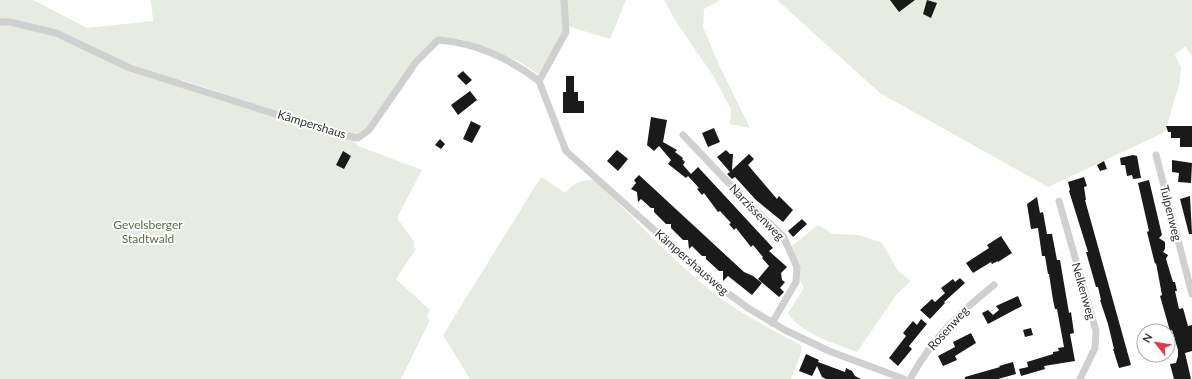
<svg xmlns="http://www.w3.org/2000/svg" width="1192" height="379" font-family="Lato,sans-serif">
	<rect width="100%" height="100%" fill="#fff"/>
	<path fill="#e6ecdf" d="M0 0H33L87 28 153 21 151 0H562L564 26 561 39 538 74 518 61 464 40 436 37 368 128 358 136 348 135 182 80 180 85 354 140 358 146 422 170 397 218 415 243 413 246 416 249 396 279 430 310 427 317 430 320 401 379H0Z
		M565 0H626L610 39 567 26Z
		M664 0H720L704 9 703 27 720 67 750 128 730 124 731 109 714 77 675 20Z
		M777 0H1192V56L1185 46 1175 55 1181 67 1180 81 1165 132 1048 187 880 93Z
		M541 177 565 193C574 182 582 180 596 180 633 218 665 253 706 287 735 311 769 328 802 346L801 354 791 379H470L443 335Z
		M818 225 833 234 859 235 882 243 898 271 911 281 896 295 857 352C835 344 800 333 788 313L804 288 799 278 800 264 791 247Z"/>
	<path fill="#1a1a1a" d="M890 0H915L899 12Z
		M927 0 937 3 931 18 923 14Z
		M463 71 472 80 466 85 457 76Z
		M566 76H574V92H578V101H584V113H563V92H566Z
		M470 91 477 100 458 115 451 105Z
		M651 117 667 120 663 142 677 150 675 152 683 158 682 159 685 162 683 165 691 174 698 167 773 248 769 251 787 267 781 273 782 280 785 282 780 288 784 292 779 297 758 279 769 266 762 258 763 257 753 245 751 247 736 228 734 230 729 224 731 223 720 211 718 212 704 193 702 195 697 189 699 188 688 176 686 178 668 164 671 160 659 146 654 151 647 145Z
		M471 121 481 126 472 143 463 139Z
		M1166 126H1192V147H1180V138H1171V132H1168Z
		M714 128 720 142 708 147 702 133Z
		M440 139 445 144 441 149 435 145Z
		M617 150 628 159 618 171 607 161Z
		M726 150 730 154H733L732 170 749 154 754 159 748 165 777 199 779 196 793 210 783 222 756 200 735 177 732 179 727 174 730 172 717 157Z
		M343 151 351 156 344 169 336 165Z
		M1133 155 1137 156 1141 178 1133 179 1132 175 1127 176 1125 165H1121L1120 158Z
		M1172 160 1192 163 1191 183 1178 182 1179 173 1172 172Z
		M1104 161 1107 169 1100 171 1097 165Z
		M639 175 744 272 753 276 762 283 752 295 728 276 723 281V271H719L706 259V256H702L692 246 689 249 688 240H683L671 228V224H666L654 212V208H651L641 199 638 202 637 192 631 189 636 183 634 180Z
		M1084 177 1087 186 1084 187 1086 200H1085L1131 365 1119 368 1113 349H1114L1108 324 1100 300H1101L1098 287H1096L1086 252H1088L1069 191 1070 190 1068 182Z
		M1149 180 1162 235 1159 238 1165 242V249L1163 252 1168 255 1166 259 1173 282H1175L1177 291H1175L1179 309 1183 308 1188 326 1192 325V351L1185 353 1191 379H1174L1170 364 1176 363 1178 356V350L1172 330 1170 331 1160 296 1162 295 1156 263 1155 264 1147 232 1149 231 1138 183Z
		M1190 196 1192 234H1189L1180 199Z
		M1037 197 1040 213 1043 212 1047 234H1052L1057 260H1060L1069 313 1071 312 1074 333 1070 334 1075 361 1044 366 1045 369 1021 376 1019 369 1028 367 1027 362 1053 354V352L1059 351 1058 348 1064 347 1057 309H1055L1053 300 1049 274H1048L1045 256H1042L1038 228 1031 229 1027 204Z
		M802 219 807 224 793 237 788 231Z
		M1001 236 1012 253 998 262V261L992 264 991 262 973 273 966 263 989 248 987 245Z
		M960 278 965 283 944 302 945 303 930 319 920 310 932 299 935 302 945 293 941 288 953 279 955 282Z
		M1018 296 1022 306 988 324 982 313 988 310 993 315 999 310 996 306Z
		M921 319 927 324 909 346 912 349 898 366 889 358 906 336 903 333 913 321 917 325Z
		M1031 328 1033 335 1025 337 1023 330Z
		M971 333 976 343 955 356 957 360 943 366 938 356 955 347 953 342Z
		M806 354 819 360 818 362 845 372 846 368 852 371 855 376 861 379H826L822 377 817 366 812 376 799 371Z
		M1013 362 1016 374 998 379H965V377L1000 367 999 366Z"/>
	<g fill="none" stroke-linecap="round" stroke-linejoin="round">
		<path stroke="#d0d0d0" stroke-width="7" d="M0 22H10L56 33 130 68 335 133 358 138 369 130 416 62 438 40C477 43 508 58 539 81
			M539 81 566 151 710 280 748 308 785 330 829 351 904 379
			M539 81 566 32 564 0
			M683 135 742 197 783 236 797 267 796 282 772 323
			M1156 155 1192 294
			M1059 201 1096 331 1095 348 1080 379
			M910 379C932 339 959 313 994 285"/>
	</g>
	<g text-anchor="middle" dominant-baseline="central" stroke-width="4" stroke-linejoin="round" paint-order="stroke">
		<g font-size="12" fill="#333" stroke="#fff">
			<text transform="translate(312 124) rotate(17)">Kämpershaus</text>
			<text transform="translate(757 212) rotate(46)">Narzissenweg</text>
			<text transform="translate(1171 213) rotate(76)">Tulpenweg</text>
			<text transform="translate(692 262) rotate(41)">Kämpershausweg</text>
			<text transform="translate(1084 291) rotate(74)">Nelkenweg</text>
			<text transform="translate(948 328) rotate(-48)">Rosenweg</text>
		</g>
		<g font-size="12" fill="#56703f" stroke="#fff">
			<text x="148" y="224">Gevelsberger<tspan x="148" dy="14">Stadtwald</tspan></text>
		</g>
	</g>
	<g transform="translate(1156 343) rotate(300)"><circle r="19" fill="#ffffff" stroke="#adadad"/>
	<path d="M0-3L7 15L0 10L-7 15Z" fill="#e63946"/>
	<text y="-6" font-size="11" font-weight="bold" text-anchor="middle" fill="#333333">N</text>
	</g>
</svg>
